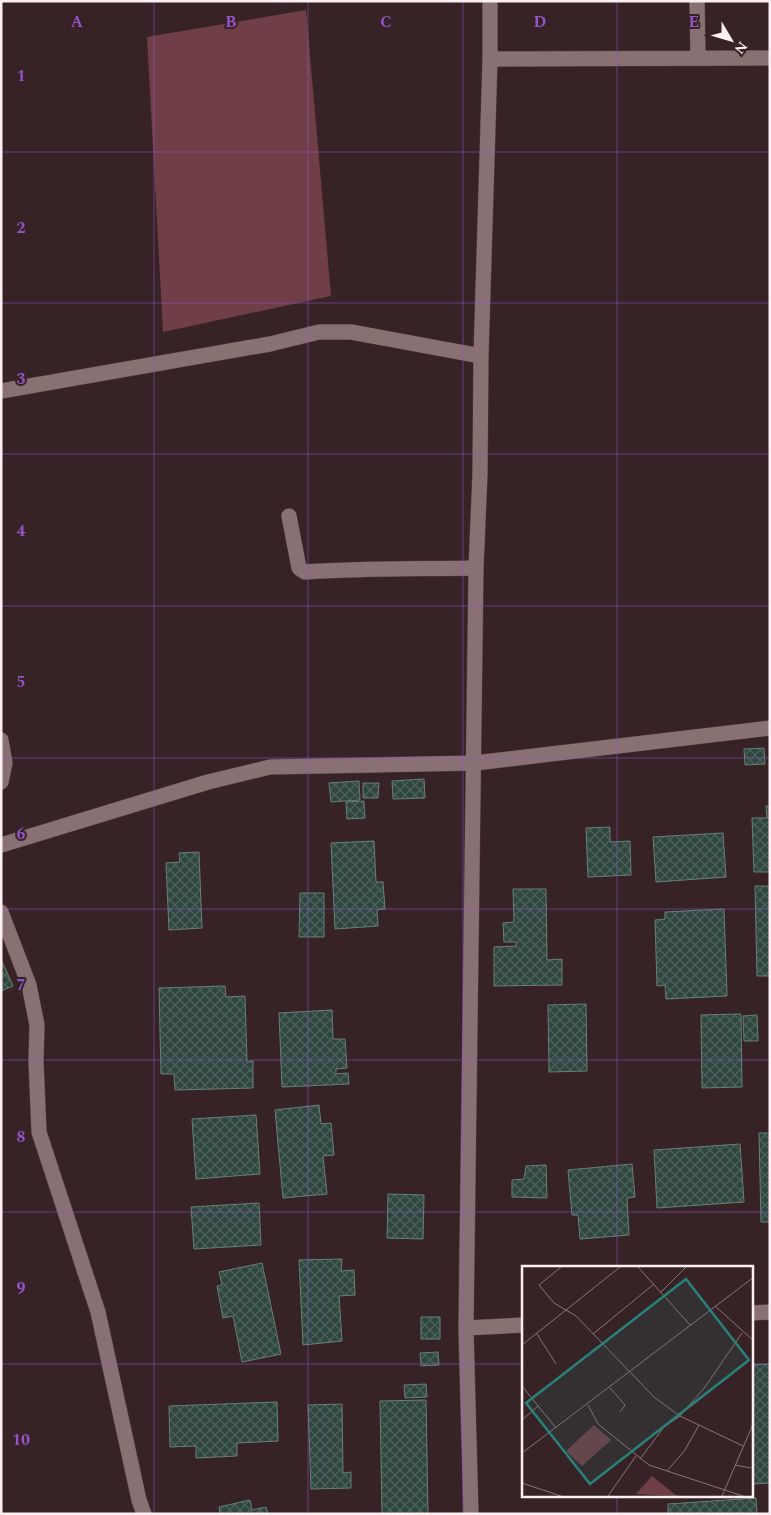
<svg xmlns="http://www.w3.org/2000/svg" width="771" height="1515" font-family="Spectral,serif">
	<defs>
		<pattern id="building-cross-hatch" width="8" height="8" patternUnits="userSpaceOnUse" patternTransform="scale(1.25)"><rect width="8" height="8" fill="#2e463f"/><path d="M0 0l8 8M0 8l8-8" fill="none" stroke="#4d615b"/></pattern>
	</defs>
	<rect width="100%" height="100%" fill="#372326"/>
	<path fill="#6f3e46" d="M306 10 331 296 163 332 147 37Z"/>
	<path fill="url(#building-cross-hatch)" stroke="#678079" d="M764 748 765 764 745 765 744 749Z
		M424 779 425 798 393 799 392 781Z
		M359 781 360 800 331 802 329 783Z
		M363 783H379L378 798H363Z
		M364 801 365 818 347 819 346 802Z
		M766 806H770V872H754L752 818H767Z
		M610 827V842L630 841 631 875 588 877 586 828Z
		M723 833 726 877 656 882 653 837Z
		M374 841 376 882H383L385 909 377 910 378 926 335 929 331 843Z
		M199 852 202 928 169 930 166 863 180 862 179 853Z
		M755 886H770V976H757Z
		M513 889H546L547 960 562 959V985L494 986V947L516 946V942H504L503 923 514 922Z
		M300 893H324V937H299Z
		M724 909 727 996 666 999 665 985 657 986 655 920 665 919V912Z
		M1 959 13 986 1 991Z
		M225 986 226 997 245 996 247 1062 253 1061V1088L175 1090 174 1074H161L159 988Z
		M586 1004 587 1071 549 1072 548 1005Z
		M332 1010 333 1039H345L347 1068 336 1069V1074L348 1073 349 1084 282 1087 279 1013Z
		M741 1014 742 1087 702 1088 701 1015Z
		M757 1015 758 1041H744L743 1016Z
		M319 1105 321 1124 331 1123 334 1155 323 1156 327 1194 283 1198 275 1110Z
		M256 1115 260 1174 196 1179 192 1119Z
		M759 1133H770V1222H761Z
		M740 1144 744 1202 657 1208 654 1150Z
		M632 1164 635 1197 627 1198 629 1235 580 1239 578 1215H572L568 1170Z
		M546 1165 547 1198 512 1197V1180L524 1179 526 1166Z
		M388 1194 424 1195 423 1239 387 1238Z
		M259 1203 261 1245 194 1249 191 1207Z
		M342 1259 341 1271 354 1270 355 1295 339 1296 342 1341 303 1345 299 1260Z
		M262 1263 281 1354 242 1362 233 1316 223 1318 217 1286 222 1285 219 1272Z
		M421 1317H440V1339H421Z
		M438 1352 439 1365 421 1366 420 1353Z
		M770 1364V1483L752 1484V1365Z
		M426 1384 427 1397 405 1398 404 1385Z
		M426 1400 428 1514H382L380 1401Z
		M277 1402 278 1441 237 1443V1456L196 1458V1446L170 1447 169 1406Z
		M342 1404 343 1473 351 1472V1488L311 1489 308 1405Z
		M756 1498 757 1514H668V1504Z
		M250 1500 252 1510 266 1507 268 1514H220L219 1507Z"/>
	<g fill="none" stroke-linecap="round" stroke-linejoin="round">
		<g stroke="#4f3e41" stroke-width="16">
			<path id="minor" d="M697 1 698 57
				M490 59 770 58
				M1 391 270 344 319 332H351L481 356
				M289 516 299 568 305 572C362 568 419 569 476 568
				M1 740 5 763 1 782
				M1 845 208 782 270 767 475 763 770 728
				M1 912 29 985 37 1025 36 1062 39 1132 98 1312 139 1500 144 1514
				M752 1313 770 1312
				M466 1328 524 1325
				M471 1514 466 1328 476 568 480 473 481 356 490 59V1"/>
		</g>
		<use href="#minor" stroke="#897073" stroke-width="15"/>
	</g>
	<path fill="none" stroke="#9553c9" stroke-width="1" stroke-opacity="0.55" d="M154 1V1514M308 1V1514M463 1V1514M617 1V1268M1 152H770M1 303H770M1 454H770M1 606H770M1 758H770M1 909H770M1 1060H770M1 1212H770M1 1364H524M752 1364H770M617 1496V1514"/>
	<g transform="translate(522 1266)">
		<rect width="231" height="231" fill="#372326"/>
		<path d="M72 159 89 174 60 200 44 185ZM130 210 155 230H154L114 228Z" fill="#6f3e46"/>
		<path fill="none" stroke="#877578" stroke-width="1" d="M39 1 17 19 32 37 54 50 133 132 158 150 221 180M116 1 169 60M139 26 164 1M193 40 232 75M15 68 34 98M71 68 132 18M0 79 98 1M0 120 34 162M88 122 103 139 98 146M66 139 76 158 127 199 221 230M0 154 16 140M0 187 232 11M118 193 142 161 158 150 183 121 220 67M213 199 229 202M145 205 163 184 177 159M0 217 39 230M86 230 114 190M200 230 232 156"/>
		<path fill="#27827b" fill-opacity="0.15" stroke="#27827b" stroke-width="2.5" d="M164 13 227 94 68 218 4 137Z"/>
		<rect width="231" height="231" fill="none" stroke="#fef0f2" stroke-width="2.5"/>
	</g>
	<g font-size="16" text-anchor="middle" font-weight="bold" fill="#9553c9" stroke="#372326" stroke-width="4" stroke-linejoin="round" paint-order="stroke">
		<text x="77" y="27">A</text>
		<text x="231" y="27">B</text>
		<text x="386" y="27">C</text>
		<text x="540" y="27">D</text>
		<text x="694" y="27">E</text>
		<text x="21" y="81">1</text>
		<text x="21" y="233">2</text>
		<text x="21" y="384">3</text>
		<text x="21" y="536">4</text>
		<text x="21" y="687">5</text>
		<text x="21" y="839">6</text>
		<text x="21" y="990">7</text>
		<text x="21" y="1142">8</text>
		<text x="21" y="1293">9</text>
		<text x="21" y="1445">10</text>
	</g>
	<rect width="771" height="1515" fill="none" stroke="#fef0f2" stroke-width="5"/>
	<g transform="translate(731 40) rotate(128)" stroke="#372326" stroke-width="4" paint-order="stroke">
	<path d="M0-4L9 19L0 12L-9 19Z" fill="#fef0f2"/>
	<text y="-8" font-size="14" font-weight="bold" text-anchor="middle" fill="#fef0f2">N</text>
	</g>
</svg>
